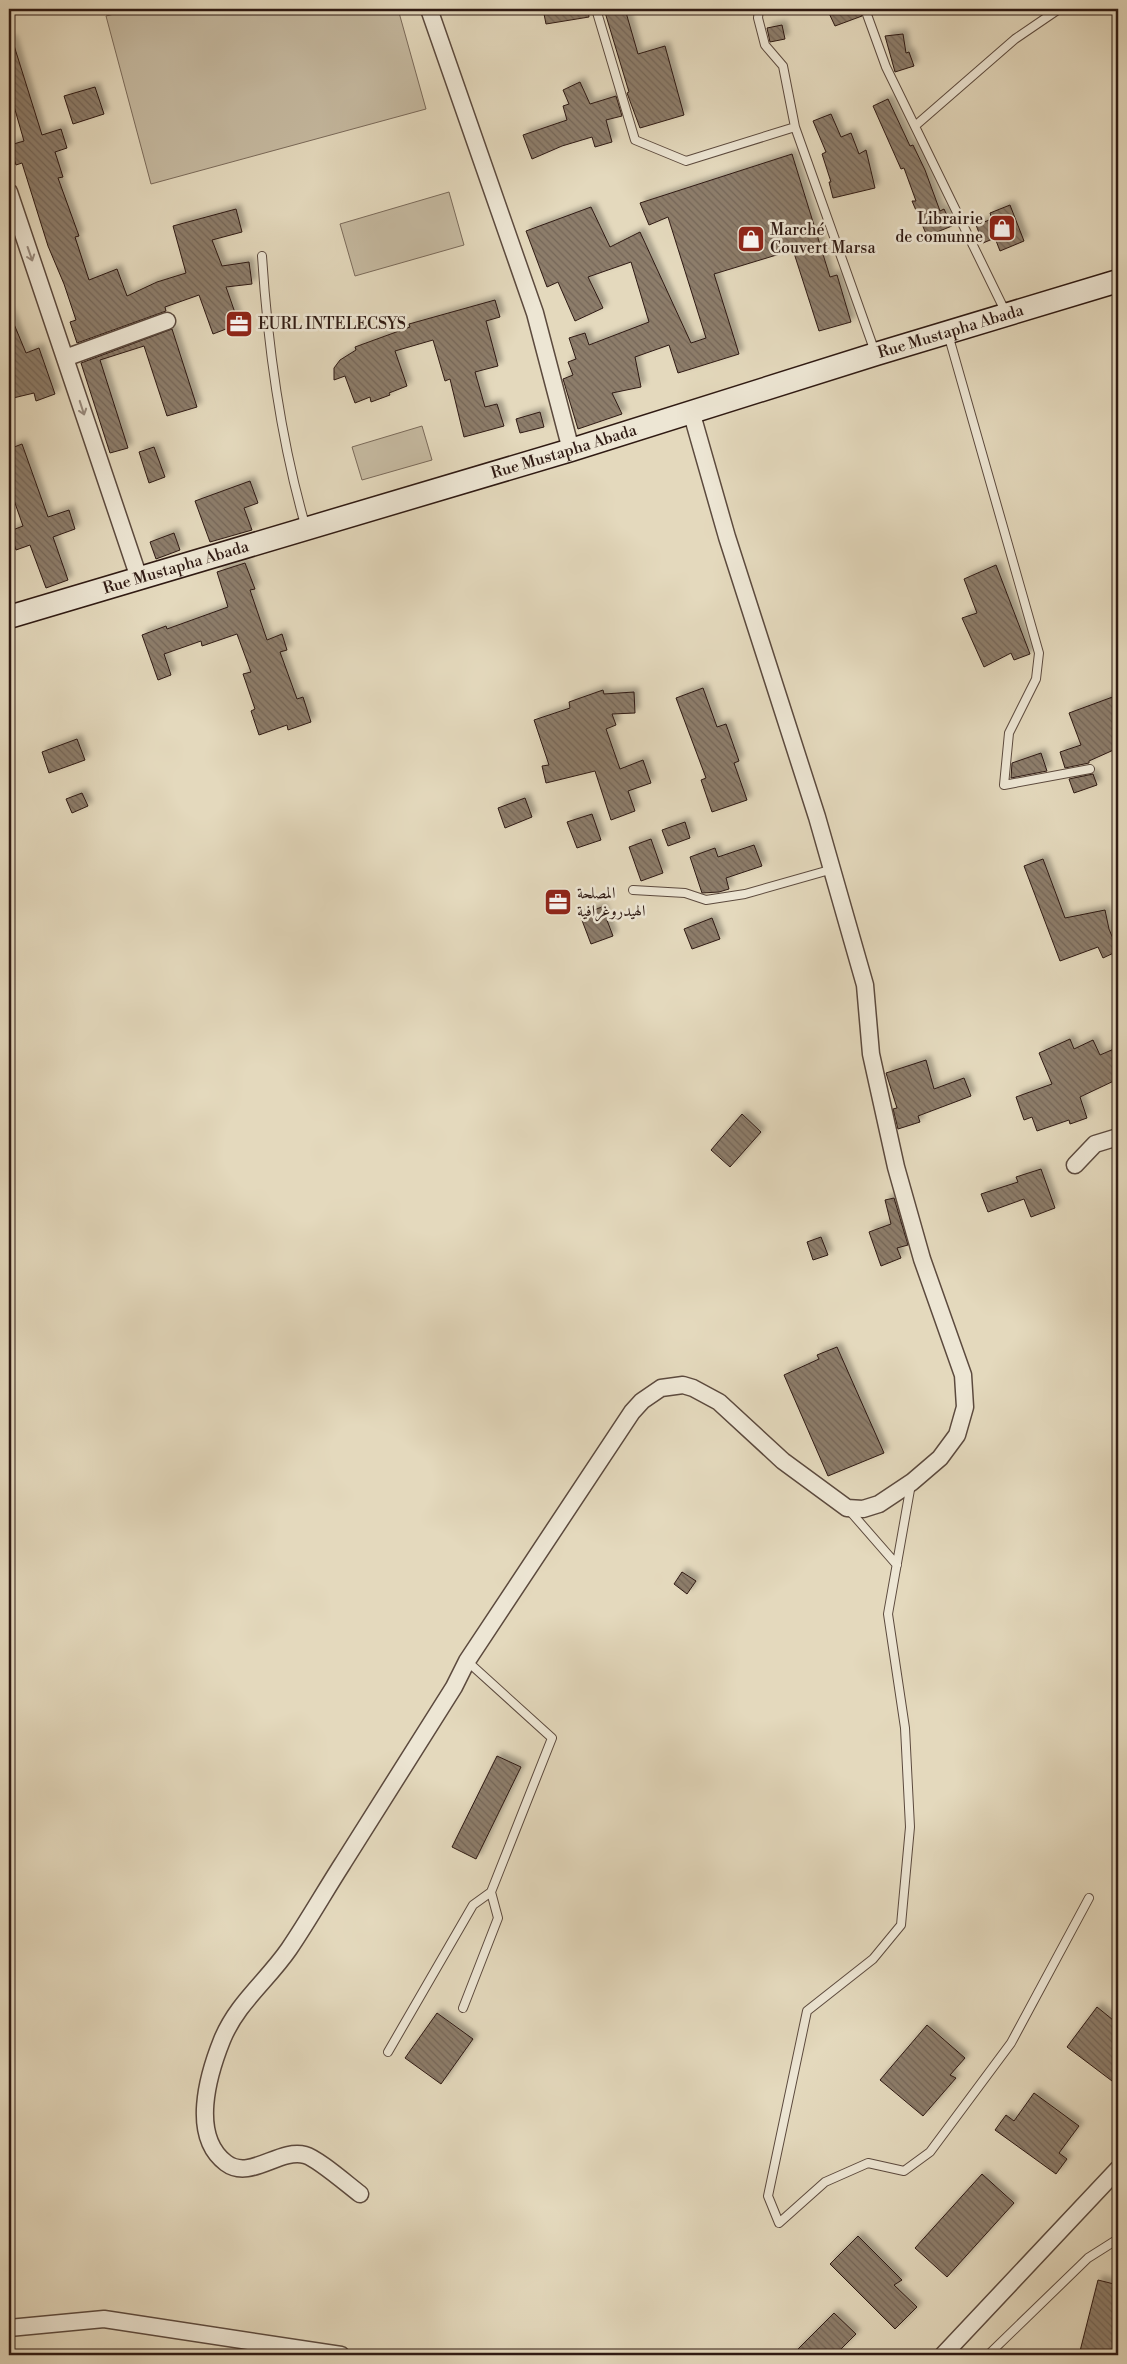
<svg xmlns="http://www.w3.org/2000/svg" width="1127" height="2364" font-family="'Libre Bodoni',Amiri,serif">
	<defs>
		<pattern id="building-back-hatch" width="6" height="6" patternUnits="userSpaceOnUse" patternTransform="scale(1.25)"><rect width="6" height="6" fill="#8d7d6b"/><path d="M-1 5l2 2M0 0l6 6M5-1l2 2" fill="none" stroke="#746657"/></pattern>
		<filter id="shadow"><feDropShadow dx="4.5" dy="-4.5" stdDeviation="2.5" flood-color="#0004"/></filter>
	</defs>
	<rect width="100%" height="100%" fill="#e4d9bd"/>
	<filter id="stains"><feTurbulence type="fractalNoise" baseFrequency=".004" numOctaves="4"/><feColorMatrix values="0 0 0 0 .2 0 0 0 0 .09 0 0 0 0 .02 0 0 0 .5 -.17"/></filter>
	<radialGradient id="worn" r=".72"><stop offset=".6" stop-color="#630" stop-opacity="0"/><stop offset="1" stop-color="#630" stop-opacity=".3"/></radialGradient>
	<path fill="#c5b9a0" stroke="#7a6a5a" d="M134 9H398L426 109 151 184 106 16Z
		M449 192 464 245 355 276 340 224Z
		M422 426 432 460 362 480 352 447Z"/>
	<path fill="url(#building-back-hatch)" stroke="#2f1a13" filter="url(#shadow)" d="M543 9H588L589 17 546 24Z
		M604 9H625L638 54 665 46 684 115 640 128 627 93 629 92Z
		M827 9H859L862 16 835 26Z
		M782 25 785 39 770 42 767 28Z
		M903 34 906 53 909 52 914 66 895 72 885 36Z
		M12 39 42 135 61 129 67 148 55 152 63 177 58 178 79 236 75 237 89 280 117 269 127 296 157 282 186 273 173 226 236 209 242 232 212 240 222 266 249 262 252 284 226 287 239 324 213 334 199 295 165 307 166 311 77 343 70 322 76 320 64 284 48 246 22 163 16 165 10 145 24 141 9 89V40Z
		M580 82 590 104 616 96 622 116 606 120 612 142 595 147 592 137 562 146 532 159 523 135 567 120 563 106 569 104 563 90Z
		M95 87 104 114 73 124 64 96Z
		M888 99 910 146 913 145 925 170 940 211 944 209 952 226 927 236 912 201H916L904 168 901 169 873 106Z
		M831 114 841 137 851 133 859 154 866 150 875 188 833 198 829 182H831L822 154 826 152 813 121Z
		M792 154 830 277 837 275 851 322 819 331 793 250 714 274 739 354 678 373 669 345 635 357 641 387 612 393 622 414 578 429 563 379 573 375 568 362 576 359 569 338 585 333 589 345 649 322 631 262 588 277 603 308 575 321 558 282 547 287 526 231 591 207 610 247 640 232 691 343 706 338 668 217 649 225 640 203Z
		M1010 205 1024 241 1000 251 995 238 983 243 976 225 992 219 990 213Z
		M495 300 500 317 486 321 498 366 475 372 485 407 497 404 504 426 464 437 450 379 445 381 433 340 395 351 407 386 389 393 390 395 371 402 370 397 355 403 345 376 334 380V368L340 360 356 350 355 347 410 327 409 324Z
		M9 312 26 353 39 348 55 394 36 401 34 393 9 399Z
		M172 329 197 407 167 416 144 346 100 360 128 448 110 453 81 363Z
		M540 412 544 427 520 433 516 419Z
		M22 444 48 517 69 510 75 529 53 537 68 580 46 588 30 545 16 550 10 531 23 526 9 486V449Z
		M154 447 165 477 149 483 139 452Z
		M250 481 258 503 244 508 252 530 210 542 195 501Z
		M174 533 180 550 156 559 150 542Z
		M245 563 255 589 250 590 267 640 282 634 287 650 280 652 297 699 303 697 311 722 288 730 287 725 259 735 251 711 255 709 243 674 251 672 237 634 202 646 201 641 164 654 171 675 158 680 142 635 166 626 167 629 228 607 217 572Z
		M996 565 1030 654 1014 660 1011 653 984 667 962 618 977 613 964 579Z
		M703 688 717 727 726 724 739 761 734 763 747 800 712 812 701 780 706 778 676 698Z
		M603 690 604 694 634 692 635 713 612 714 616 725 606 729 620 769 643 760 651 783 628 791 635 811 611 820 595 771 546 783 542 766 549 765 534 720 570 708 569 702Z
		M1118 695V748L1089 761V763L1065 768 1060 752 1081 745 1069 713Z
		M77 739 85 760 49 773 42 752Z
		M1041 753 1047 771 1011 778 1012 763Z
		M1093 774 1097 785 1074 793 1069 779Z
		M82 793 88 806 72 813 66 799Z
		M525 798 532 817 505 828 498 808Z
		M592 814 601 840 577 848 567 822Z
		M685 822 690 838 668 846 662 830Z
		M651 839 663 873 641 881 629 847Z
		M754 845 762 866 726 878 729 889 719 892 702 893 690 857 715 848 718 857Z
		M1043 859 1065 918 1105 910 1109 929 1118 951 1103 958 1098 947 1060 961 1024 866Z
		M602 907 613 936 591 944 580 915Z
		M712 918 720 939 692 949 684 929Z
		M1070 1039 1074 1049 1093 1040 1100 1055 1114 1049 1118 1058V1079L1080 1097 1087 1118 1070 1124 1069 1120 1037 1131 1032 1117 1024 1120 1016 1097 1052 1084 1039 1053Z
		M926 1060 934 1089 964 1078 971 1096 918 1116 920 1122 898 1129 893 1109 897 1108 886 1073Z
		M742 1114 761 1132 730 1167 711 1150Z
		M1041 1169 1055 1208 1031 1217 1024 1199 988 1212 981 1194 1018 1182 1016 1177Z
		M894 1198 908 1245 897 1248 901 1258 881 1266 869 1232 891 1224 885 1200Z
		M821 1237 828 1255 813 1260 807 1242Z
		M837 1347 884 1453 828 1476 784 1375 819 1359 817 1355Z
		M682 1572 696 1581 687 1594 674 1584Z
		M497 1756 521 1767 476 1859 452 1847Z
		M1097 2007 1118 2024V2072L1112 2081 1067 2047Z
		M437 2013 473 2039 441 2084 405 2058Z
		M927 2025 965 2058 950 2075 956 2078 923 2116 880 2080Z
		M1034 2093 1079 2126 1059 2153 1067 2159 1056 2174 995 2130 1006 2115 1014 2121Z
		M982 2174 1014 2203 947 2277 915 2248Z
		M858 2236 902 2280 894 2285 917 2307 895 2329 830 2264Z
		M1098 2280 1118 2285V2355H1079Z
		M834 2313 856 2334 835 2355H792Z"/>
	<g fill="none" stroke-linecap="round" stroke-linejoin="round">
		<g stroke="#5c4a3e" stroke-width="10">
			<path id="lane" d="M596 9 635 140 686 161 795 127 875 352
				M759 9 758 18 765 45 783 66 795 127
				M865 9 886 67 1006 313
				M915 126 1015 39 1059 9
				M262 256C268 349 280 438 306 528
				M948 334 1039 653 1036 679 1009 733 1004 785 1090 769
				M633 890 685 893 706 900 745 894 833 869
				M911 1484 888 1614 905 1728 910 1827 901 1925 873 1959 807 2011 768 2196 779 2223 825 2182 868 2163 904 2171 930 2152 1011 2043 1089 1898
				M849 1510 897 1565
				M463 2008 498 1918 491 1892
				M388 2052 473 1905 491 1892 552 1738 467 1661
				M988 2355 1088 2258 1118 2239"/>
		</g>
		<g stroke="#5c4a3e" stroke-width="19">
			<path id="street" d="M429 9 535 313 571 450
				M9 192 139 578
				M65 358 167 321
				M1075 1165 1095 1144 1118 1137
				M360 2194C348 2185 317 2158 305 2155 279 2148 250 2181 226 2163 190 2136 208 2075 222 2040 237 2003 267 1981 289 1949 308 1921 325 1891 343 1863 380 1804 417 1745 454 1687L467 1661 632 1412 642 1401 661 1388 683 1385 693 1388 719 1402 783 1461 847 1508 863 1509 879 1504 912 1482 940 1458 957 1435 965 1407 963 1375 922 1259 896 1167 871 1054 865 985 817 817 727 537 691 411
				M9 2328 104 2319 341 2355
				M943 2355 1118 2169"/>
		</g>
		<g stroke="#2f1a13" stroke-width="25">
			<g id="secondary">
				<path id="s1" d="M9 617 571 450 876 354 1118 281"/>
			</g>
		</g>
		<use href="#lane" stroke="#ede6d4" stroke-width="8"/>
		<use href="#street" stroke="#ede6d4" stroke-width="16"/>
		<use href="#secondary" stroke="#ede6d4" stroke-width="22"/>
	</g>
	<defs><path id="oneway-shaft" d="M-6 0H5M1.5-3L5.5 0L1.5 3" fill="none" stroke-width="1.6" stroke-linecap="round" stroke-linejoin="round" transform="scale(1.25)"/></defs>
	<g stroke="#988a7d">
		<use href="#oneway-shaft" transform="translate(30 254) rotate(71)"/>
		<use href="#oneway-shaft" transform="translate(82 408) rotate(72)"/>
	</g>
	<defs>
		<g id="shop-square" transform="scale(1.4375)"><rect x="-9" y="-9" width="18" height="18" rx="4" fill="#8f2418" stroke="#ede6d4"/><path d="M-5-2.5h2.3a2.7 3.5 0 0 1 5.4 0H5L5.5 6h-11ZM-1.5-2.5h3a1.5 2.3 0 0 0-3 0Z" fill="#fff"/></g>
		<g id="office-square" transform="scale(1.4375)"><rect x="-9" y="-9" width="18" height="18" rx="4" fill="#8f2418" stroke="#ede6d4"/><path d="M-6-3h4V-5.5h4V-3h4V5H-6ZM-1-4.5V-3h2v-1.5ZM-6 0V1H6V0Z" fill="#fff"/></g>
	</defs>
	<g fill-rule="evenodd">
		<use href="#shop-square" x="1002" y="228"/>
		<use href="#shop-square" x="751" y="239"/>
		<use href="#office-square" x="239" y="324"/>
		<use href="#office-square" x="558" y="902"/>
	</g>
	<g text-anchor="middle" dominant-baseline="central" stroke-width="5" stroke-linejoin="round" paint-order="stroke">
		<g font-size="16" fill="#2f1a13" stroke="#ede6d4" text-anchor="start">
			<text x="983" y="219" text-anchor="end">Librairie<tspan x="983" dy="18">de comunne</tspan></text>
			<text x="770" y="230">Marché<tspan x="770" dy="18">Couvert Marsa</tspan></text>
			<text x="258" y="324">EURL INTELECSYS</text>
			<text x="577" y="893">المصلحة<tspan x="577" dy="18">الهيدروغرافية</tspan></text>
		</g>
		<g font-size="16" fill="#2f1a13" stroke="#ede6d4">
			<text stroke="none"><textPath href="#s1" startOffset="984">Rue Mustapha Abada</textPath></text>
			<text stroke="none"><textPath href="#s1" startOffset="579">Rue Mustapha Abada</textPath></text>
			<text stroke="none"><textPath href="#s1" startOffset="174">Rue Mustapha Abada</textPath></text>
		</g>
	</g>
	<rect width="1127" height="2364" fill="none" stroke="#e4d9bd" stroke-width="30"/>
	<rect x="10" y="10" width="1107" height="2344" fill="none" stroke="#2f1a13" stroke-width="2.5"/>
	<rect x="15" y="15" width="1097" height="2334" fill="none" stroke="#2f1a13"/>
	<rect width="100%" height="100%" filter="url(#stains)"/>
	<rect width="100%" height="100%" fill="url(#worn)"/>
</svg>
